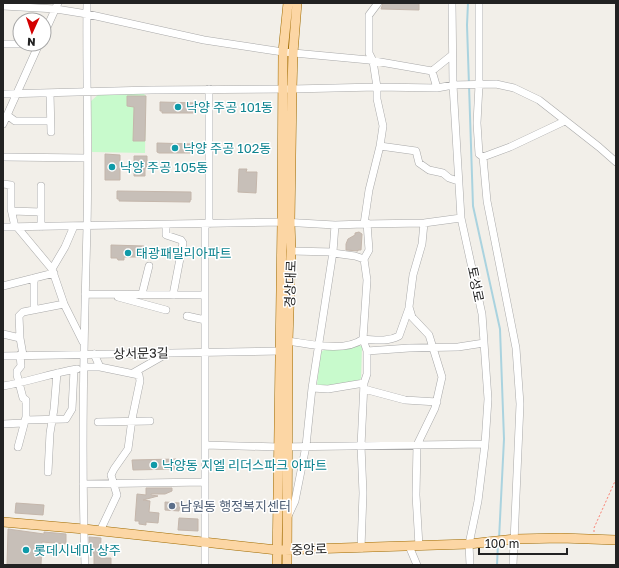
<svg xmlns="http://www.w3.org/2000/svg" width="619" height="568" font-family="'Golos Text','Noto Sans KR',sans-serif">
	<rect width="100%" height="100%" fill="#f2efe9"/>
	<path fill="#c8facc" d="M142 92 146 96 145 153 92 152 91 101 100 93Z
		M357 345 362 346 361 378 359 381 320 387 317 384 321 352 327 348Z"/>
	<g fill="none" stroke-linecap="round" stroke-linejoin="round">
		<path stroke="#aad3df" stroke-width="2" d="M468 3 467 25 473 206 500 329 504 439 499 539
			M497 565 498 543"/>
	</g>
	<path fill="#c7bfb8" stroke="#c4b6ab" d="M383 3H419V10L381 9Z
		M127 96H146L145 141H133L134 107 127 106Z
		M160 102 197 103 196 112 194 111V113H162V111H160Z
		M157 143 192 144V152H191V153H159L157 152Z
		M105 154 120 155V180H105Z
		M134 156H147V168H145V176H134Z
		M239 169H247L246 172H257L256 193 238 192Z
		M117 191 191 192V200H190V202L119 201V199H117Z
		M359 232 362 234 361 250H358V251L346 250V244L348 239 355 235V233Z
		M111 245 144 246V249L146 250V256H141V257H124V260H118L117 258H111Z
		M176 459V469L133 470 132 460Z
		M146 488H172V491L165 494H151V495L158 496 143 500 150 501 149 512 159 513 158 523 146 522V525L139 524V521H135L137 494 146 495Z
		M165 502 180 503 179 511 165 510Z
		M16 503 44 505 43 515 15 513Z
		M179 518 198 519V531L178 530Z
		M8 529 44 534V532L66 534V544L42 542 41 565H7Z
		M89 537 101 538 100 558H111V565H94V553H90Z"/>
	<g fill="none" stroke-linecap="round" stroke-linejoin="round">
		<g stroke="#a9a9a9" stroke-width="8">
			<path id="minor" d="M452 3 453 85 461 218 482 314 488 399 485 444 478 501 469 544 470 565
				M479 3V85L477 123 479 154 483 157
				M3 6 56 9 87 14 204 40 283 52 369 60 432 71 452 55
				M44 34 58 3
				M3 44H20
				M437 88 453 85 496 84 514 88 539 100 599 147 616 162
				M209 89V224
				M50 93 51 132
				M3 94 151 90 292 89 377 87 373 61 369 53V15L378 3
				M7 115 15 121H50
				M3 124 39 44
				M380 146 416 151 419 163 429 170 443 173 449 178 458 181
				M3 157 87 158
				M3 184 11 185V209L15 227
				M41 186V227
				M12 211 41 212
				M364 224 424 223 461 218
				M166 225V235L181 240 183 243 173 295
				M3 227 282 222 335 225
				M17 227 52 269 64 304 83 342
				M291 251 333 252
				M333 253 355 256 364 259 367 280 363 339 367 351V374L364 383 361 446 363 493 361 548
				M364 259 369 250 367 223
				M52 269 65 247 74 226
				M3 286 54 273
				M85 294 205 295
				M142 294 149 266
				M118 297 166 310
				M34 310V278
				M187 316 205 320
				M3 334 20 338
				M288 341C310 344 344 353 363 339 376 340 388 342 399 336L409 308
				M367 351 409 348 458 347 484 343
				M94 354 100 367 139 375 140 381 132 419 128 449 114 469 111 475 117 495 100 531
				M23 355 20 338 19 316 23 312 64 304
				M3 356 280 351
				M84 367H100
				M133 373 168 353
				M3 386C28 382 52 373 77 369
				M312 388 328 389 364 383
				M364 389 405 400 437 402
				M25 420 66 419 72 409 74 370
				M98 422 150 421
				M3 424 23 423
				M205 445 279 447 485 444
				M18 447 26 417V400L23 398 17 375V371L21 366 20 355
				M48 472 50 433 54 409 57 373
				M83 484 205 482
				M288 516 295 501 306 446 312 388 333 252 335 225 364 224 369 190 380 146 383 126 377 99V87L437 88 432 71
				M409 546 417 565
				M419 546 416 495 417 445 435 408 442 377 429 335 412 317 409 307 413 275 422 244 424 223
				M85 565C81 452 84 339 87 227 89 152 86 77 87 3
				M205 565V224
				M513 565 520 404 516 348 487 201 483 157 510 147 565 121"/>
		</g>
		<g stroke="#a06b00" stroke-width="10">
			<path id="major" d="M3 522 84 529 277 550 469 544 515 539 561 538 616 540
				M277 565 282 222 283 52 288 3
				M287 565 288 341 291 251 290 222 292 89 293 53 297 3"/>
		</g>
		<path stroke="#fa8072" stroke-width="1" stroke-dasharray="2 2" stroke-linecap="butt" d="M594 532V528L616 479"/>
		<use href="#minor" stroke="#fff" stroke-width="7"/>
		<use href="#major" stroke="#fcd6a4" stroke-width="9"/>
	</g>
	<g fill="#0f9aa8" stroke="#fff" stroke-width="1.5">
		<circle cx="178" cy="107" r="4"/>
		<circle cx="175" cy="148" r="4"/>
		<circle cx="112" cy="167" r="4"/>
		<circle cx="128" cy="253" r="4"/>
		<circle cx="154" cy="465" r="4"/>
		<circle cx="26" cy="550" r="4"/>
	</g>
	<circle fill="#5c6f8a" stroke="#fff" stroke-width="1.5" cx="172" cy="506" r="4"/>
	<g text-anchor="middle" dominant-baseline="central" stroke-width="3" stroke-linejoin="round" paint-order="stroke">
		<g font-size="13" fill="#0d838f" stroke="#fff" text-anchor="start">
			<text x="186" y="107">낙양 주공 101동</text>
			<text x="183" y="148">낙양 주공 102동</text>
			<text x="120" y="167">낙양 주공 105동</text>
			<text x="136" y="253">태광패밀리아파트</text>
			<text x="162" y="465">낙양동 지엘 리더스파크 아파트</text>
			<text x="34" y="550">롯데시네마 상주</text>
		</g>
		<g font-size="13" fill="#222" stroke="#fff">
			<text transform="translate(290 284) rotate(-88)">경상대로</text>
			<text transform="translate(476 284) rotate(78)">토성로</text>
			<text transform="translate(141 353) rotate(-1)">상서문3길</text>
			<text transform="translate(309 549) rotate(-2)">중앙로</text>
		</g>
		<g font-size="13" fill="#4e5e75" stroke="#fff" text-anchor="start">
			<text x="180" y="506">남원동 행정복지센터</text>
		</g>
	</g>
	<rect width="619" height="568" fill="none" stroke="#222222" stroke-width="8"/>
	<g transform="translate(32 32) rotate(183)"><circle r="19" fill="#ffffff" stroke="#a7a7a7"/>
	<path d="M0-3L7 15L0 10L-7 15Z" fill="#d40000"/>
	<text y="-6" font-size="11" font-weight="bold" text-anchor="middle" fill="#222222">N</text>
	</g>
	<path d="M479 548v6h88v-6" fill="none" stroke="#222222" stroke-width="2"/>
	<text x="485" y="548" font-size="12" fill="#222222" stroke="#ffffff" stroke-width="3" paint-order="stroke">100 m</text>
</svg>
